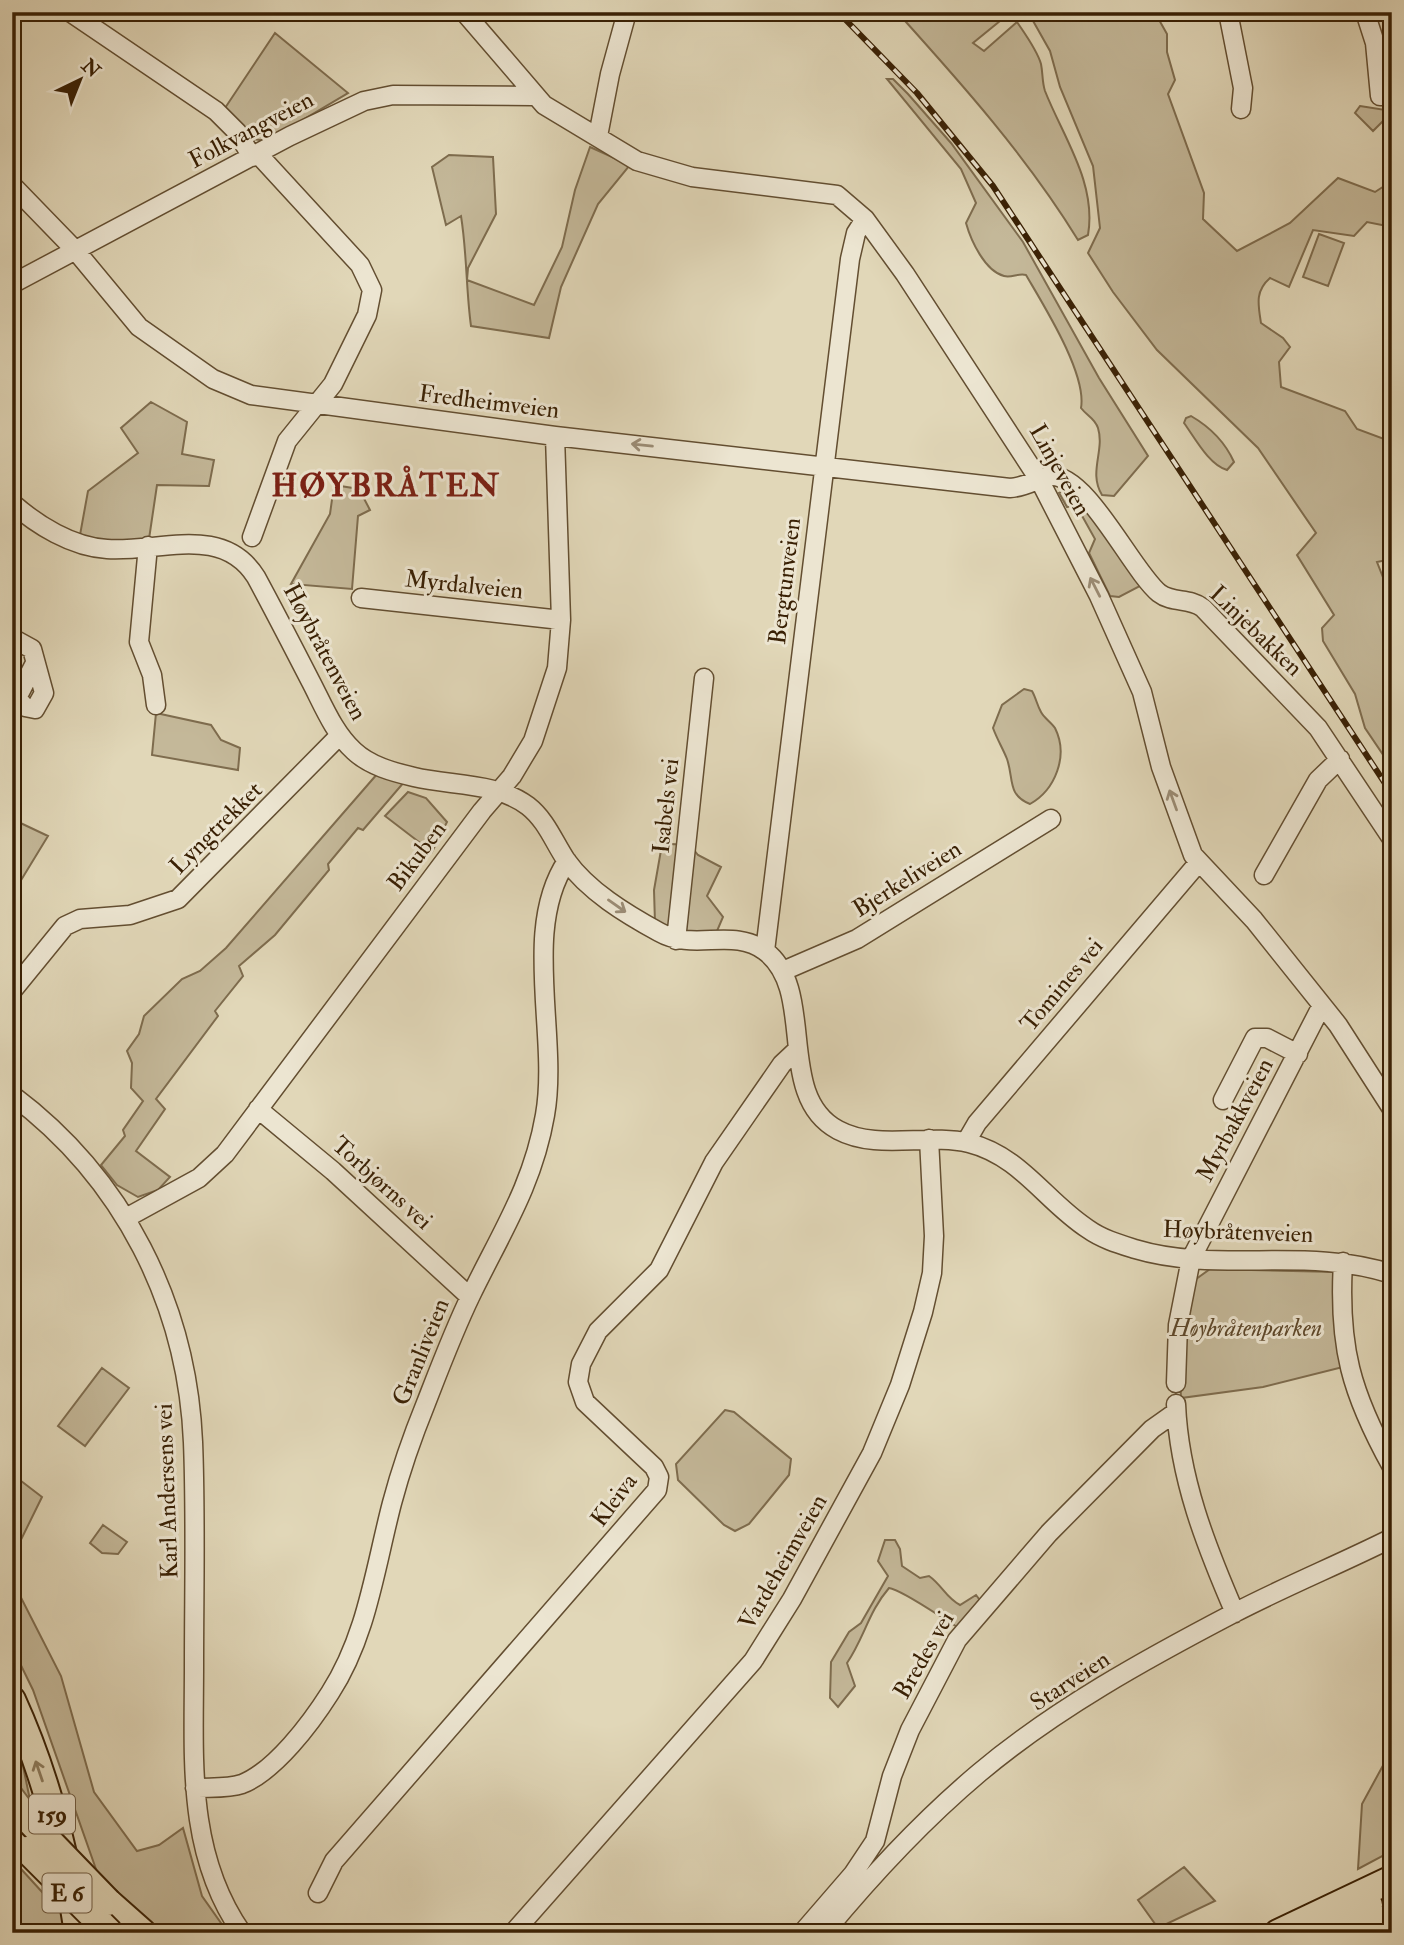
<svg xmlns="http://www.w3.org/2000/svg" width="1404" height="1945" font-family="'IM FELL Double Pica',serif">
	<rect width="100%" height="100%" fill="#e1d7b8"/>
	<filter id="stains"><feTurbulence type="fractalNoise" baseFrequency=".00286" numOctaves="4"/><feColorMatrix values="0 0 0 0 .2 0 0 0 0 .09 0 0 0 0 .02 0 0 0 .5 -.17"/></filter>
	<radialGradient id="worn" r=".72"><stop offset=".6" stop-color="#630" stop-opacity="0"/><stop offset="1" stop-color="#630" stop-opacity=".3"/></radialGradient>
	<path fill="#c4b899" stroke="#7e6c4e" stroke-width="2" d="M897 12H1011L973 43 984 51 1017 22C1025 34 1037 50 1041 64 1043 74 1042 82 1045 91 1063 137 1097 183 1088 235L1078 240C1027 157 962 84 897 12Z
		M1028 12H1159L1158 18 1167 34V52L1175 80 1168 94 1204 193 1203 219 1237 251 1290 223 1338 178 1375 192 1392 181V227L1367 222 1354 236 1313 230 1289 287 1270 278C1255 291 1258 304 1261 323L1283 338 1290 347 1279 362 1281 387 1345 411 1357 429 1384 439H1388L1392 428V559L1377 562 1386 585 1388 621 1392 624V768L1365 728 1355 694 1323 641 1322 628 1334 615 1297 555 1316 533 1258 448 1157 350 1113 292 1088 253 1100 228 1093 166 1060 87 1050 51Z
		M275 33 348 93 267 141 252 139 223 111Z
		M887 79H893L908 94 951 143 1023 242 1099 378 1148 456 1114 496 1102 495C1088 472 1105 451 1098 428 1095 418 1087 416 1081 408 1087 374 1044 306 1026 275 1018 273 1012 278 1004 276 985 271 971 241 966 223L976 203 961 169Z
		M1360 106 1392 111V112L1373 131 1355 113Z
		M590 147 630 165 598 204 561 287 549 338 471 326C466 290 467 253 461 216L446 225 432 167 449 155 493 157 496 214 468 268 467 280 534 305 562 247 575 190Z
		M1319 234 1344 243 1328 286 1303 277Z
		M151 402 187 422 182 454 214 460 209 486 157 485 149 539 100 542 80 535 88 491 138 453 121 428Z
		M1191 416C1210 427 1225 442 1234 462L1227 470C1209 465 1195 438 1184 423L1186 418Z
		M334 485 359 489 370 510 358 516 352 589 291 584 330 514Z
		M1066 490 1088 509 1142 585 1119 597 1110 596 1089 553 1095 539 1076 505 1067 507 1059 493Z
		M1024 689 1032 691C1036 698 1037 705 1041 712 1044 718 1051 722 1055 728 1069 756 1055 790 1030 804 1007 795 1014 779 1007 759 1003 749 997 739 993 728L1002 705Z
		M156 713 211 725 221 740 240 748 238 770 152 755Z
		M378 773 405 781 363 830 358 828 328 864 329 870 275 935 239 966 243 976 215 1011 218 1016 156 1099 165 1109 136 1151 170 1177 158 1190 138 1197 117 1185 101 1165 125 1136 123 1130 143 1101 131 1088 132 1063 127 1051 139 1034 144 1016 182 979 200 971 226 948Z
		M408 792 426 798 447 822 432 852 385 816Z
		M12 819 48 836 12 895Z
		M671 844 690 845 698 855 721 867 707 896 723 917 717 931 690 934 655 923 654 890 661 850Z
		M1210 1269 1337 1272 1343 1367 1263 1387 1181 1398 1180 1374 1192 1282Z
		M102 1368 129 1388 85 1446 58 1426Z
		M725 1410 734 1412 791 1459 789 1475 749 1524 735 1531 724 1525 678 1480 676 1464Z
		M12 1474 42 1497 12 1558Z
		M103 1525 127 1542 118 1554 102 1553 90 1543Z
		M885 1540H895L900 1549 902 1566 920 1578 929 1576C942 1585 946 1598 960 1605L976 1595 982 1603 959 1628C943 1619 903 1590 889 1588 869 1611 864 1638 847 1663L855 1686 838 1707 830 1698 831 1662 849 1632 861 1623 888 1576 878 1561Z
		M12 1580 61 1676 94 1792 137 1851 159 1845 183 1828 202 1896 228 1933H155L97 1872 33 1690 12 1647Z
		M12 1741 23 1766 30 1800 12 1776Z
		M1392 1749V1851L1358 1869 1362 1804Z
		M12 1859 63 1915 65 1933H12Z
		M1184 1867 1215 1901 1158 1928 1138 1900Z"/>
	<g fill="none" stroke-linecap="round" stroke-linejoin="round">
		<path stroke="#7c694b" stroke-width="3.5" d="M906 12 910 18"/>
		<g stroke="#634e31" stroke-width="21">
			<path id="minor" d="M70 12 216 111 237 132 252 157
				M464 12 544 105 637 161 692 177 837 195 865 219 905 274 1040 481 1099 596 1142 692 1161 767 1193 855 1254 920 1338 1025 1392 1109
				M1228 12 1243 88 1241 109
				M1365 12 1375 43 1380 96H1392
				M598 136 610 74 627 12
				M12 185 76 251 139 327 213 379 251 395 555 436 1010 488C1028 487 1039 477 1051 476 1087 474 1132 571 1159 593 1173 604 1189 597 1203 608L1318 728 1392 839
				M12 284 290 136 364 101 393 95 533 96
				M12 503C37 525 72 547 107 549 157 553 222 523 256 577 275 612 293 647 311 682 323 705 334 733 354 751 370 766 393 772 414 777 452 786 496 782 528 806 546 820 554 842 566 860 588 891 626 914 659 932 694 952 733 927 765 951 818 991 774 1096 838 1130 877 1151 927 1133 969 1143 1021 1156 1046 1202 1088 1229 1102 1239 1119 1244 1135 1249 1218 1274 1307 1246 1392 1274
				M252 537 287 441 333 384 367 315 372 290 360 265 258 154
				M148 546 139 642 152 675 156 705
				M361 598 561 620
				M12 638 32 649 44 693 35 709 25 707 17 698 34 665
				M1264 875 1318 780 1340 759
				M676 940 704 678
				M765 951 850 259 856 233 865 219
				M783 971 857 939 1051 819
				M12 991 65 926 80 919 130 915 178 899 340 735
				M12 1095C123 1178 187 1304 193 1442 196 1516 194 1591 194 1666 194 1759 186 1853 242 1933
				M1223 1100 1255 1038H1267L1298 1054
				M258 1109 333 1171 470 1297
				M966 1142 977 1123 1199 862
				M126 1218 199 1178 225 1154 482 811 512 776 533 741 557 668 561 620 555 436
				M1343 1262C1338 1347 1351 1393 1392 1467
				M1176 1383 1178 1325 1191 1259 1322 1005
				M1176 1404C1179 1478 1206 1546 1235 1613
				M195 1788C210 1787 228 1789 242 1784 275 1771 311 1723 330 1693 367 1636 375 1568 392 1503 401 1469 413 1435 426 1403 440 1367 454 1330 471 1295 501 1233 533 1185 545 1115 559 1036 521 929 567 861
				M318 1893 334 1861 657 1490 659 1477 654 1467 585 1402 578 1382 581 1364 598 1331 659 1270 714 1162 782 1064 798 1049
				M513 1933 753 1661 792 1599 872 1453 900 1385 923 1312 932 1273 934 1236 929 1139
				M802 1933 853 1874 875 1841 892 1776 910 1730 957 1640 1049 1533 1152 1429 1176 1412
				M824 1933C871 1876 922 1821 979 1773 1055 1709 1146 1659 1234 1613 1286 1586 1340 1564 1392 1538"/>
		</g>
		<g stroke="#392004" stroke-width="30">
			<path id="highway" d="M12 1700C45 1772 66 1854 78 1933
				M12 1833 27 1850
				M108 1902 143 1933
				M1278 1933 1392 1879
				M1323 1933 1369 1905
				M1364 1933 1392 1916"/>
		</g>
		<use href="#minor" stroke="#ece5d1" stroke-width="18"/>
		<use href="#highway" stroke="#e1d7b8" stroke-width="26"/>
		<g stroke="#392004" stroke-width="6">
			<path id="rail" d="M838 12 917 93 993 186 1392 794"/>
		</g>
		<use href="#rail" stroke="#ece5d1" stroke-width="3.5" stroke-dasharray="10" stroke-linecap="butt"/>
		<g stroke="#392004" stroke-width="30" stroke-linecap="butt">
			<path id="highway-bridge" d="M20 1811 108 1902
				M27 1850 110 1933"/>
		</g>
		<use href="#highway-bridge" stroke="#e1d7b8" stroke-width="26"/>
	</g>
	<defs><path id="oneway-shaft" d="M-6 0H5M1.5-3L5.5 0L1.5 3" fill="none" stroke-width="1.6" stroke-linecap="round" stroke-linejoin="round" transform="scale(1.75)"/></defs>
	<g stroke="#9b8c75">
		<use href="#oneway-shaft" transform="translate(642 445) rotate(-174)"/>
		<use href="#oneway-shaft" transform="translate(1095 587) rotate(-117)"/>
		<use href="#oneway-shaft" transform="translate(1173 800) rotate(-110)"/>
		<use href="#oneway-shaft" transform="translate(617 906) rotate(35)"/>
	</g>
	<use stroke="#8d7c5e" href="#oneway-shaft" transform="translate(39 1771) rotate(-109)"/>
	<g text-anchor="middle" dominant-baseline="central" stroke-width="6" stroke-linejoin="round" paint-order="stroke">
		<g fill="#ece5d1" stroke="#6f5b42" stroke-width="2">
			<rect x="29" y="1794.5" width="46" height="39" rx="5"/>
			<rect x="42.5" y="1873.5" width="49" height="39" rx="5"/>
		</g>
		<g font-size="23" font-weight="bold" fill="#392004">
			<text x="52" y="1814">159</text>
			<text x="67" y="1893">E 6</text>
		</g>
		<g font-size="24" fill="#392004" stroke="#ece5d1">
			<text transform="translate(251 130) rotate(-28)">Folkvangveien</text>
			<text transform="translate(489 402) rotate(7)">Fredheimveien</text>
			<text transform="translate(1060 470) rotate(61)">Linjeveien</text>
			<text transform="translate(785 581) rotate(-83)">Bergtunveien</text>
			<text transform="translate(464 585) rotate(6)">Myrdalveien</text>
			<text transform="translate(1256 631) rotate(44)">Linjebakken</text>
			<text transform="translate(325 652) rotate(62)">Høybråtenveien</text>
			<text transform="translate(666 806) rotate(-84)">Isabels vei</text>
			<text transform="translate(216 828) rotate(-45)">Lyngtrekket</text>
			<text transform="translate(417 856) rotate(-53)">Bikuben</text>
			<text transform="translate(907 879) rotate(-32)">Bjerkeliveien</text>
			<text transform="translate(1062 985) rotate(-50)">Tomines vei</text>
			<text transform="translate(1235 1120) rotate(-62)">Myrbakkveien</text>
			<text transform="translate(382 1183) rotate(42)">Torbjørns vei</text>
			<text transform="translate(1238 1232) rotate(2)">Høybråtenveien</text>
			<text transform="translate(421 1352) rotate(-68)">Granliveien</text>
			<text transform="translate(167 1491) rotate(-92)">Karl Andersens vei</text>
			<text transform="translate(614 1500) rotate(-53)">Kleiva</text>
			<text transform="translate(783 1562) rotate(-60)">Vardeheimveien</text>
			<text transform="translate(924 1655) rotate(-60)">Bredes vei</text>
			<text transform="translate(1070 1681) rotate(-33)">Starveien</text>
		</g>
		<g font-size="24" font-style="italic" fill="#5c4629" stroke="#ece5d1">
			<text x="1246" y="1328">Høybråtenparken</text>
		</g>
		<g font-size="32" font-weight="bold" letter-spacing="2" fill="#7a1f14" stroke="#ece5d1">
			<text x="386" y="486">HØYBRÅTEN</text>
		</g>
	</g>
	<rect width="1404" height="1945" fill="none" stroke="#e1d7b8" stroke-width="42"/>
	<rect x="14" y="14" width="1376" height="1917" fill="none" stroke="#392004" stroke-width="3.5"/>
	<rect x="21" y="21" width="1362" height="1903" fill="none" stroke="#392004" stroke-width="2"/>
	<g transform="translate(80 80) rotate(43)" stroke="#ece5d1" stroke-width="5" paint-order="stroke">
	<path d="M0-5L12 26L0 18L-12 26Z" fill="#392004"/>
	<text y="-10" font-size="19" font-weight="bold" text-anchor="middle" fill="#392004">N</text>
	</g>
	<rect width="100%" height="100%" filter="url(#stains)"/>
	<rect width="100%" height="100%" fill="url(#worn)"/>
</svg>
